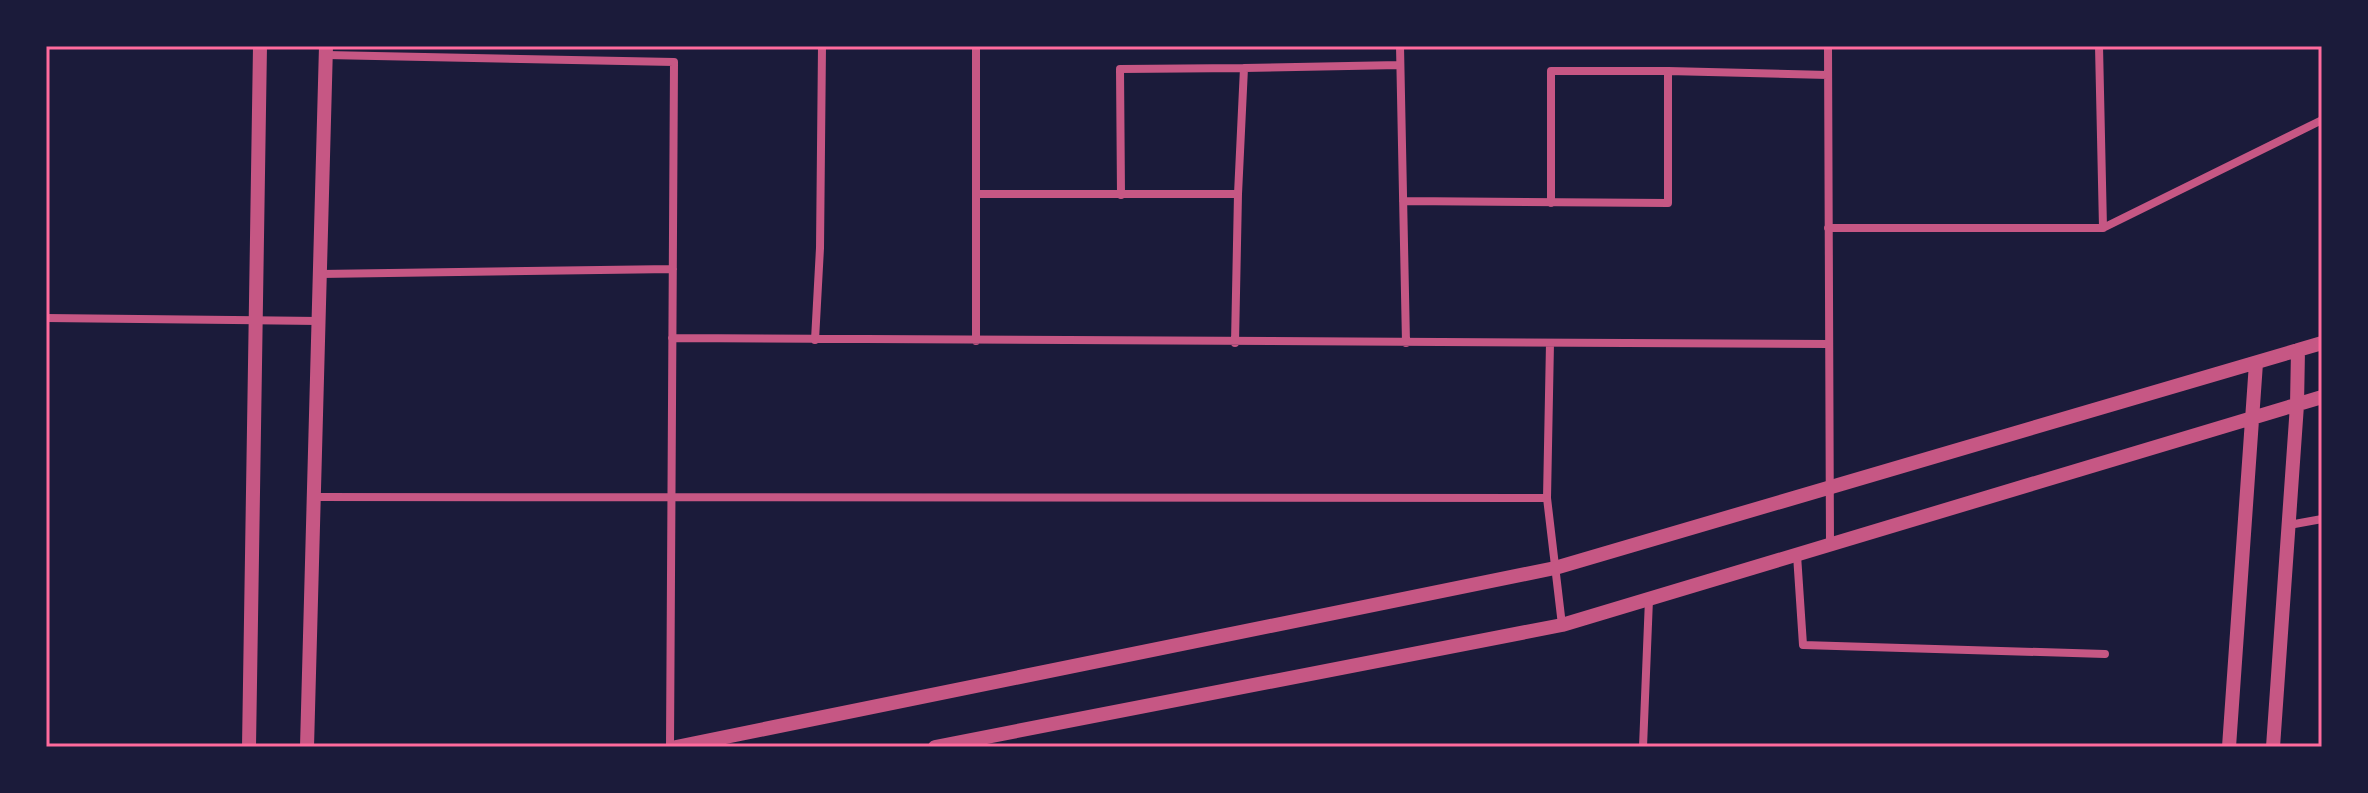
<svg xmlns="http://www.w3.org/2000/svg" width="2368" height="793" font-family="Mulish,sans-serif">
	<rect width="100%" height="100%" fill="#1b1b3a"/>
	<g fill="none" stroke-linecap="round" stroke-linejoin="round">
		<path stroke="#c65784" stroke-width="8" d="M1400 46 1406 343
			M1828 46 1830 545
			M2099 46 2103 228
			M326 55 674 62 670 747
			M976 194H1238L1244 68 1400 65
			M1121 195 1120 69 1244 68
			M1403 201 1668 203V71L1828 75
			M1551 203V71H1668
			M1828 228H2103L2322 120
			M320 274 673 269
			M46 318 319 321
			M672 338 1829 344
			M815 340 820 248 822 46
			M976 341V46
			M1235 343 1238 194
			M314 497 1547 498 1550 343
			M1547 498 1562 625
			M2289 525 2322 519
			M1797 555 1803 645 2105 654
			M1643 747 1649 599"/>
		<path stroke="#c65784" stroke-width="14" d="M249 747 260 46
			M307 747 326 46
			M676 747 1555 568 2322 343
			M935 747 1562 625 2322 397
			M2229 747 2256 363
			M2273 747 2297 405 2298 350"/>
	</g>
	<rect width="2368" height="793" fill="none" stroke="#1b1b3a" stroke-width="96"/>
	<rect x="48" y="48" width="2272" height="697" fill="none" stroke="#ff6b9d" stroke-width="3"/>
</svg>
